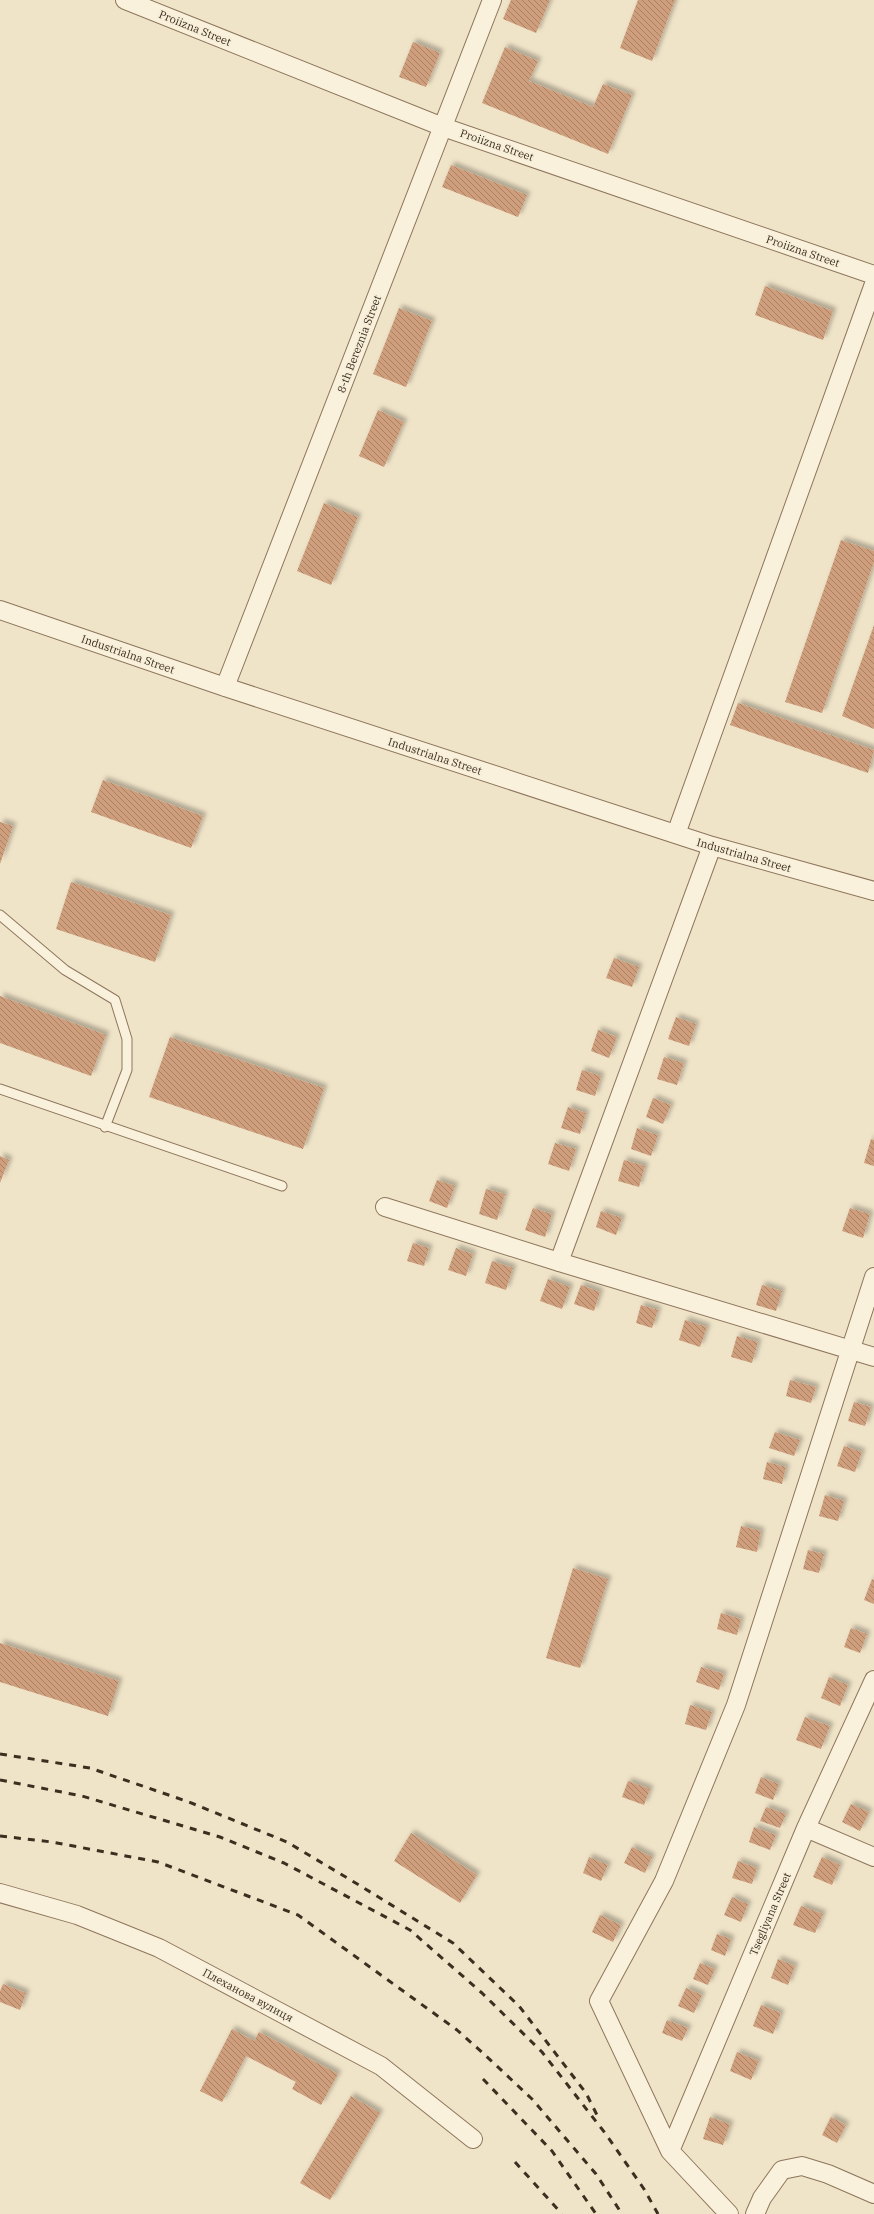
<svg xmlns="http://www.w3.org/2000/svg" width="874" height="2214" font-family="'IBM Plex Serif',serif">
	<defs>
		<pattern id="building-back-hatch" width="6" height="6" patternUnits="userSpaceOnUse"><rect width="6" height="6" fill="#cf9f7d"/><path d="M-1 5l2 2M0 0l6 6M5-1l2 2" fill="none" stroke="#a98266"/></pattern>
		<filter id="shadow"><feDropShadow dx="3.5" dy="-3.5" stdDeviation="2" flood-color="#0004"/></filter>
	</defs>
	<rect width="100%" height="100%" fill="#f0e4c8"/>
	<path fill="url(#building-back-hatch)" filter="url(#shadow)" d="M511 0H550L536 33 503 19Z
		M638 0H675L652 61 620 48Z
		M413 42 440 53 426 87 399 77Z
		M505 47 538 61 529 81 593 107 603 84 632 95 608 154 482 103Z
		M451 165 527 195 518 217 442 187Z
		M765 286 833 311 823 340 755 315Z
		M399 308 432 321 406 387 373 374Z
		M378 410 404 422 384 467 359 456Z
		M324 503 358 517 331 585 297 571Z
		M841 540 874 551V562L822 713 785 702Z
		M874 625V729L842 716Z
		M738 703 874 750 868 773 730 725Z
		M103 780 203 816 191 848 91 812Z
		M0 822 13 826 0 864Z
		M71 882 171 915 155 962 56 929Z
		M614 958 639 967 632 987 606 978Z
		M0 996 106 1035 91 1076 0 1043Z
		M676 1017 696 1024 689 1046 668 1039Z
		M598 1030 617 1037 609 1058 591 1051Z
		M170 1037 324 1088 303 1149 149 1097Z
		M664 1057 684 1063 677 1085 657 1079Z
		M582 1070 601 1076 595 1096 576 1090Z
		M653 1098 671 1105 663 1124 646 1117Z
		M568 1107 586 1113 580 1134 561 1128Z
		M637 1128 658 1135 651 1156 631 1149Z
		M871 1139 874 1140V1166L864 1163Z
		M555 1143 576 1149 569 1171 548 1164Z
		M0 1156 9 1160 0 1183Z
		M624 1160 645 1166 639 1187 618 1181Z
		M437 1180 455 1186 447 1208 429 1201Z
		M486 1189 505 1194 497 1220 479 1214Z
		M533 1208 552 1214 545 1237 525 1230Z
		M850 1208 870 1214 863 1238 842 1231Z
		M601 1211 622 1218 616 1235 596 1227Z
		M413 1243 429 1248 424 1266 407 1261Z
		M456 1248 473 1254 466 1276 448 1270Z
		M492 1261 513 1268 506 1290 485 1283Z
		M548 1279 570 1287 562 1309 540 1301Z
		M581 1285 600 1292 594 1311 574 1304Z
		M762 1285 782 1291 776 1311 756 1305Z
		M641 1305 658 1310 652 1328 636 1323Z
		M685 1320 707 1327 700 1347 679 1340Z
		M737 1336 758 1342 752 1363 731 1357Z
		M790 1380 816 1387 811 1403 786 1396Z
		M854 1402 871 1407 865 1426 848 1421Z
		M775 1432 800 1440 794 1456 769 1448Z
		M844 1446 862 1452 855 1472 837 1466Z
		M767 1462 786 1467 782 1484 763 1479Z
		M825 1495 844 1501 838 1521 819 1516Z
		M741 1526 761 1531 757 1552 736 1547Z
		M808 1550 824 1554 819 1573 803 1569Z
		M573 1568 608 1579 580 1668 546 1658Z
		M872 1579 874 1580V1604L864 1600Z
		M721 1613 741 1619 737 1635 717 1629Z
		M851 1628 867 1634 860 1653 844 1647Z
		M0 1643 119 1681 108 1716 0 1682Z
		M701 1667 724 1674 719 1690 696 1682Z
		M829 1677 848 1685 840 1706 821 1698Z
		M690 1705 712 1712 706 1730 685 1724Z
		M805 1717 830 1726 821 1749 796 1740Z
		M761 1777 779 1784 773 1800 755 1793Z
		M628 1781 650 1789 644 1805 622 1797Z
		M851 1804 869 1812 860 1831 842 1822Z
		M766 1807 786 1814 780 1828 760 1821Z
		M754 1827 776 1835 770 1850 749 1842Z
		M411 1833 477 1875 460 1903 394 1861Z
		M632 1847 652 1857 645 1873 624 1863Z
		M589 1857 608 1865 601 1881 583 1873Z
		M822 1857 840 1865 832 1885 813 1877Z
		M738 1861 757 1868 752 1884 732 1878Z
		M732 1897 748 1904 741 1922 724 1915Z
		M801 1906 823 1914 815 1933 793 1925Z
		M600 1915 621 1925 613 1942 592 1932Z
		M717 1934 731 1939 725 1956 711 1950Z
		M778 1959 795 1966 788 1985 771 1978Z
		M700 1963 715 1969 708 1985 693 1979Z
		M3 1984 26 1993 20 2010 0 2002V1991Z
		M686 1988 702 1995 694 2013 678 2006Z
		M761 2005 781 2013 773 2034 753 2026Z
		M667 2020 688 2028 682 2041 662 2033Z
		M232 2029 254 2041 259 2032 338 2074 321 2105 292 2089 296 2082 246 2056 222 2102 200 2091Z
		M737 2052 759 2061 751 2080 730 2071Z
		M351 2096 380 2113 330 2200 300 2183Z
		M710 2117 730 2124 723 2145 703 2139Z
		M831 2117 846 2125 837 2143 822 2135Z"/>
	<g fill="none" stroke-linecap="round" stroke-linejoin="round">
		<g stroke="#8d765c" stroke-width="11">
			<path id="service" d="M0 915 65 970 115 1000 127 1039V1070L105 1127
				M0 1089 282 1186"/>
		</g>
		<g stroke="#8d765c" stroke-width="20">
			<path id="minor" d="M125 0 443 127 874 275
				M0 610 225 687 712 846 874 891
				M225 687 492 0
				M676 834 874 284
				M385 1207 559 1262 874 1357
				M559 1262 712 846
				M806 1828 874 1857
				M0 1893 77 1915 159 1948 381 2066 473 2139
				M670 2151 806 1828 874 1680
				M729 2214 670 2151 599 2001 664 1881 736 1705 874 1277
				M755 2214 762 2198 782 2170 802 2166 828 2174 874 2194"/>
		</g>
		<use href="#service" stroke="#faf1dc" stroke-width="9"/>
		<use href="#minor" stroke="#faf1dc" stroke-width="18"/>
		<path stroke="#3d2e20" stroke-width="3" stroke-dasharray="7 7" stroke-linecap="butt" d="M0 1754 90 1768 189 1802 287 1842 359 1885 453 1943 519 2006 586 2093 598 2117
			M0 1780 82 1796 220 1837 284 1863 410 1930 482 1993 542 2052 605 2133 644 2189 658 2214
			M0 1836 52 1842 158 1862 298 1915 457 2030 484 2054 532 2099 596 2174 622 2214
			M483 2079 552 2151 596 2214
			M515 2162 562 2214"/>
	</g>
	<g text-anchor="middle" dominant-baseline="central" stroke-width="3.5" stroke-linejoin="round" paint-order="stroke">
		<g font-size="11" fill="#3d2e20" stroke="#f7eed8">
			<text transform="translate(195 28) rotate(22)">Proiizna Street</text>
			<text transform="translate(497 145) rotate(19)">Proiizna Street</text>
			<text transform="translate(803 251) rotate(19)">Proiizna Street</text>
			<text transform="translate(359 344) rotate(-69)">8-th Bereznia Street</text>
			<text transform="translate(128 654) rotate(19)">Industrialna Street</text>
			<text transform="translate(435 756) rotate(18)">Industrialna Street</text>
			<text transform="translate(744 855) rotate(16)">Industrialna Street</text>
			<text transform="translate(770 1914) rotate(-67)">Tsegliyana Street</text>
			<text transform="translate(248 1995) rotate(28)">Плеханова вулиця</text>
		</g>
	</g>
</svg>
